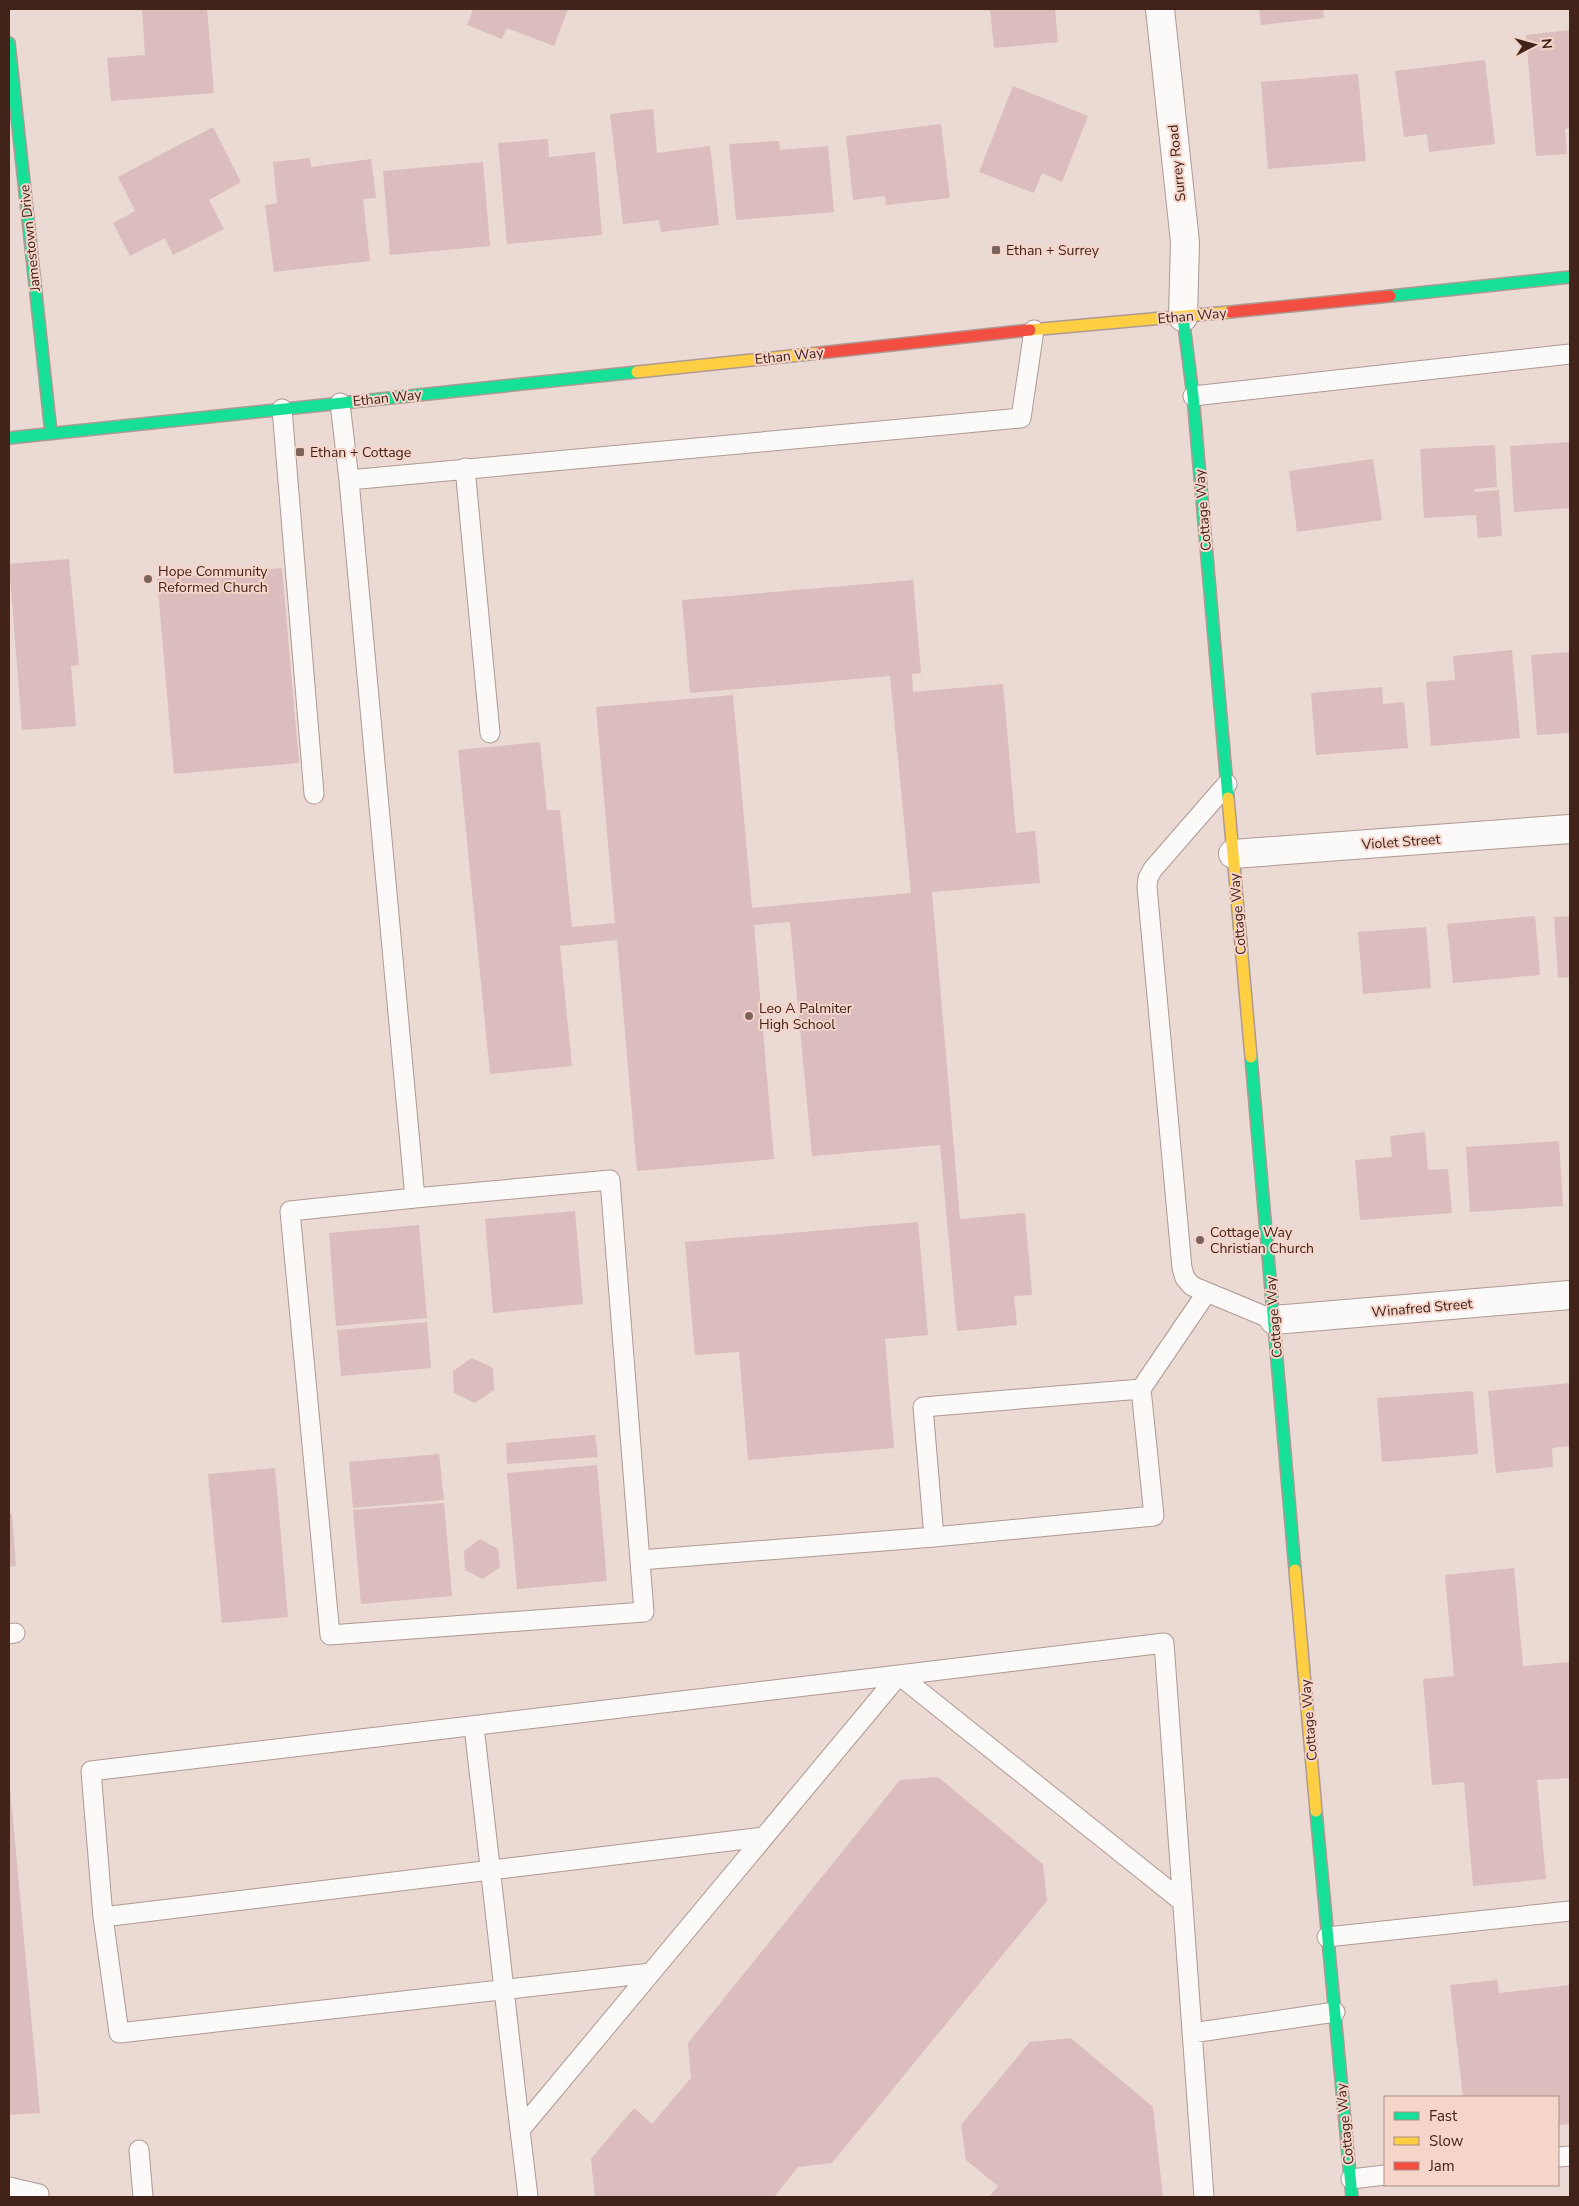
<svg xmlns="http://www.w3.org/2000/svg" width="1579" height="2206" font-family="'Nunito Sans',sans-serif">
	<rect width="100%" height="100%" fill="#ebd9d4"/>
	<path fill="#dabdbc" d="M142 9H207L214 93 111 101 107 58 145 55Z
		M473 9H568L554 46 507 28 502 39 467 25Z
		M990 9H1055L1058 42 994 48Z
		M1259 9H1323L1324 18 1261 25Z
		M1570 30V128L1565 129 1567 154 1536 156 1526 35Z
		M1485 60 1495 144 1429 152 1427 134 1404 137 1395 71Z
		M1358 74 1366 161 1268 169 1261 82Z
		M1013 86 1088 116 1062 182 1042 173 1034 193 979 172Z
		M653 109 657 153 710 146 719 225 661 232 659 220 623 224 610 114Z
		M941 124 950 198 886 205 885 196 853 200 846 136Z
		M213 127 241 182 209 200 224 229 173 255 165 238 130 256 113 223 135 211 118 177Z
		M548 139 549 157 595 152 602 235 507 244 498 143Z
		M779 141 780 150 828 146 834 212 736 220 729 144Z
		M310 158 311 167 371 159 376 198 363 199 370 261 274 272 265 205 277 203 273 162Z
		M483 162 490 246 390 255 383 171Z
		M1570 442V508L1514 512 1510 446Z
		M1495 445 1497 487 1474 489V492L1499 490 1502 536 1478 538 1476 515 1424 518 1420 449Z
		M1373 459 1382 520 1297 532 1289 471Z
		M69 559 79 665 71 666 76 726 22 730 9 564Z
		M282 568 299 763 174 774 157 579Z
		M913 580 921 673 912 674 913 692 1003 684 1016 833 1035 831 1040 883 932 892 960 1219 1025 1213 1032 1295 1014 1296 1017 1325 957 1331 940 1145 812 1156 790 922 754 925 774 1159 637 1171 617 940 560 946 572 1066 490 1074 458 750 540 742 547 810H560L572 927 615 923 596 707 733 695 752 908 911 893 890 676 690 693 682 600Z
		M1512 650 1520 738 1431 746 1426 682 1455 680 1453 656Z
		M1570 652V733L1537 735 1531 655Z
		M1382 687 1383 704 1404 702 1408 748 1316 755 1311 693Z
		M1535 916 1540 975 1453 983 1447 924Z
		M1570 916V977L1558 978 1554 917Z
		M1426 927 1431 988 1363 994 1358 932Z
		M1425 1132 1428 1170 1448 1169 1452 1213 1360 1220 1355 1160 1392 1157 1390 1136Z
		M1559 1141 1563 1206 1470 1212 1466 1147Z
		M575 1211 583 1304 493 1313 485 1219Z
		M918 1222 928 1335 885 1339 894 1448 748 1460 739 1352 695 1355 685 1242Z
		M419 1225 427 1318 336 1326 329 1233Z
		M427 1322 431 1368 341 1376 337 1330Z
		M472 1358 493 1368 494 1390 475 1403 454 1393 453 1371Z
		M1570 1383V1446L1552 1448 1553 1467 1496 1473 1488 1391Z
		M1473 1391 1478 1454 1382 1462 1377 1398Z
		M595 1435 598 1457 507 1464 506 1443Z
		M439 1454 444 1500 353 1508 349 1462Z
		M597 1465 607 1581 517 1589 507 1473Z
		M275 1468 288 1617 222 1623 208 1474Z
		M444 1503 452 1596 361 1604 353 1510Z
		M9 1514H12L16 1566 9 1567Z
		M480 1539 498 1549 500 1567 483 1579 465 1570 464 1551Z
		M1514 1568 1523 1666 1570 1662V1778L1537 1780 1546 1879 1473 1886 1464 1782 1432 1785 1423 1679 1454 1676 1445 1575Z
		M9 1777 40 2113 9 2115Z
		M938 1777 1043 1864 1047 1901 832 2163 798 2167 774 2197H595L591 2159 634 2108 652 2124 691 2078 688 2043 900 1780Z
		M1497 1980 1499 1993 1570 1985V2124L1558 2125V2097H1463L1450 1985Z
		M1071 2038 1153 2107 1163 2197H989L998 2186 966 2160 961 2125 1030 2042Z"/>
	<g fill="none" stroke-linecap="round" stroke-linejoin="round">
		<g stroke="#ae9993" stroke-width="21">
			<path id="lane" d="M1193 396 1570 354
				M340 403 349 480
				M282 409 314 794
				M465 468 490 733
				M1227 784 1153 869 1148 878 1147 887 1182 1268 1185 1278 1192 1286 1274 1320
				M415 1198 610 1180 644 1612 330 1635 290 1211 415 1198 349 480 1021 418 1034 330
				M1141 1389 1207 1292
				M640 1560 934 1537 1154 1516 1141 1389 923 1407 934 1537
				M9 1634 15 1633
				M899 1675 1164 1643 1204 2197
				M899 1675 1183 1902
				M474 1726 520 2130
				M103 1917 119 2033 651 1973
				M1327 1937 1570 1911
				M1192 2033 1335 2012
				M139 2150 143 2197
				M1558 2157 1570 2156
				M1351 2179 1385 2175
				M9 2187 39 2194V2197
				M528 2197 520 2130 899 1675 91 1771 103 1917 764 1837"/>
		</g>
		<g stroke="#ae9993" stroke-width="30">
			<path id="street" d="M1160 9 1185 242 1183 317
				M1233 854 1570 829
				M1274 1320 1570 1295"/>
		</g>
		<g stroke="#ae9993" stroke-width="14">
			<path id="fast" d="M9 43 51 433
				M1390 296 1570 277
				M1183 317 1193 396 1228 798
				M9 438 637 372
				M1251 1057 1295 1570
				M1316 1811 1352 2197"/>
		</g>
		<g stroke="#ae9993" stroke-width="14">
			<path id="slow" d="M1030 330 1230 312
				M637 372 819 353
				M1228 798 1251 1057
				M1295 1570 1316 1811"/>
		</g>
		<g stroke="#ae9993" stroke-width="14">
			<path id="jam" d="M1230 312 1390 296
				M819 353 1030 330"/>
		</g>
		<use href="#lane" stroke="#fcf9f9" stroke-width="19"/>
		<use href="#street" stroke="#fcf9f9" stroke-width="28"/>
		<use href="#fast" stroke="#16e098" stroke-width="11"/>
		<use href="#slow" stroke="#ffcf43" stroke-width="11"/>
		<use href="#jam" stroke="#f24e42" stroke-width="11"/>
	</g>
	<g fill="#7c635b" stroke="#f5d4ca" stroke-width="2">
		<rect x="991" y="245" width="10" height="10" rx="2.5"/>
		<rect x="295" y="447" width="10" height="10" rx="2.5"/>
		<circle cx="148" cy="579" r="5"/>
		<circle cx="749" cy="1016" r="5"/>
		<circle cx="1200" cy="1240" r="5"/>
	</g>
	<g text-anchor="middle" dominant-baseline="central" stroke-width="4" stroke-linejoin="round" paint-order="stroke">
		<g font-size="14" fill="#41231a" stroke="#f5d4ca">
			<text transform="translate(1177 163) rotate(-96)">Surrey Road</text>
			<text transform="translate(30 238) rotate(-96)">Jamestown Drive</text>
			<text transform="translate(1192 316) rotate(-5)">Ethan Way</text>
			<text transform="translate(789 356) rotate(-6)">Ethan Way</text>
			<text transform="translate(387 398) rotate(-6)">Ethan Way</text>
			<text transform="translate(1203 510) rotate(-95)">Cottage Way</text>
			<text transform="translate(1401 842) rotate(-4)">Violet Street</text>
			<text transform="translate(1238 914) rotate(-95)">Cottage Way</text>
			<text transform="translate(1422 1308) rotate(-5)">Winafred Street</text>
			<text transform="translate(1274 1317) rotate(-95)">Cottage Way</text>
			<text transform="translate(1309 1720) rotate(-95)">Cottage Way</text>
			<text transform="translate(1345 2124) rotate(-96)">Cottage Way</text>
		</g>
		<g font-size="14" fill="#41231a" stroke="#f5d4ca" text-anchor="start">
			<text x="1006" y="250">Ethan + Surrey</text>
			<text x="310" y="452">Ethan + Cottage</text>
			<text x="158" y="571">Hope Community<tspan x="158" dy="16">Reformed Church</tspan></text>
			<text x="759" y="1008">Leo A Palmiter<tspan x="759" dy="16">High School</tspan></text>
			<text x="1210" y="1232">Cottage Way<tspan x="1210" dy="16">Christian Church</tspan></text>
		</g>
	</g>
	<rect width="1579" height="2206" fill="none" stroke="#41231a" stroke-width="20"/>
	<rect x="1384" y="2096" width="175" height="90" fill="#f5d4ca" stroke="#ad8d84"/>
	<rect x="1394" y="2112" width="25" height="8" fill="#16e098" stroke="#ad8d84"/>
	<text x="1429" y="2121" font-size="15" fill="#41231a">Fast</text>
	<rect x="1394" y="2137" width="25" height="8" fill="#ffcf43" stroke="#ad8d84"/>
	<text x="1429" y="2146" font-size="15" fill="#41231a">Slow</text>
	<rect x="1394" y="2162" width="25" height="8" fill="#f24e42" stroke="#ad8d84"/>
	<text x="1429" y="2171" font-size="15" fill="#41231a">Jam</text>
	<g transform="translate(1534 45) rotate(84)" stroke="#f5d4ca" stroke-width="4" paint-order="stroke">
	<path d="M0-4L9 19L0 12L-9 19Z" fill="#41231a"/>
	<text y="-8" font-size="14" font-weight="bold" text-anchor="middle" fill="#41231a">N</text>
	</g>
</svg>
